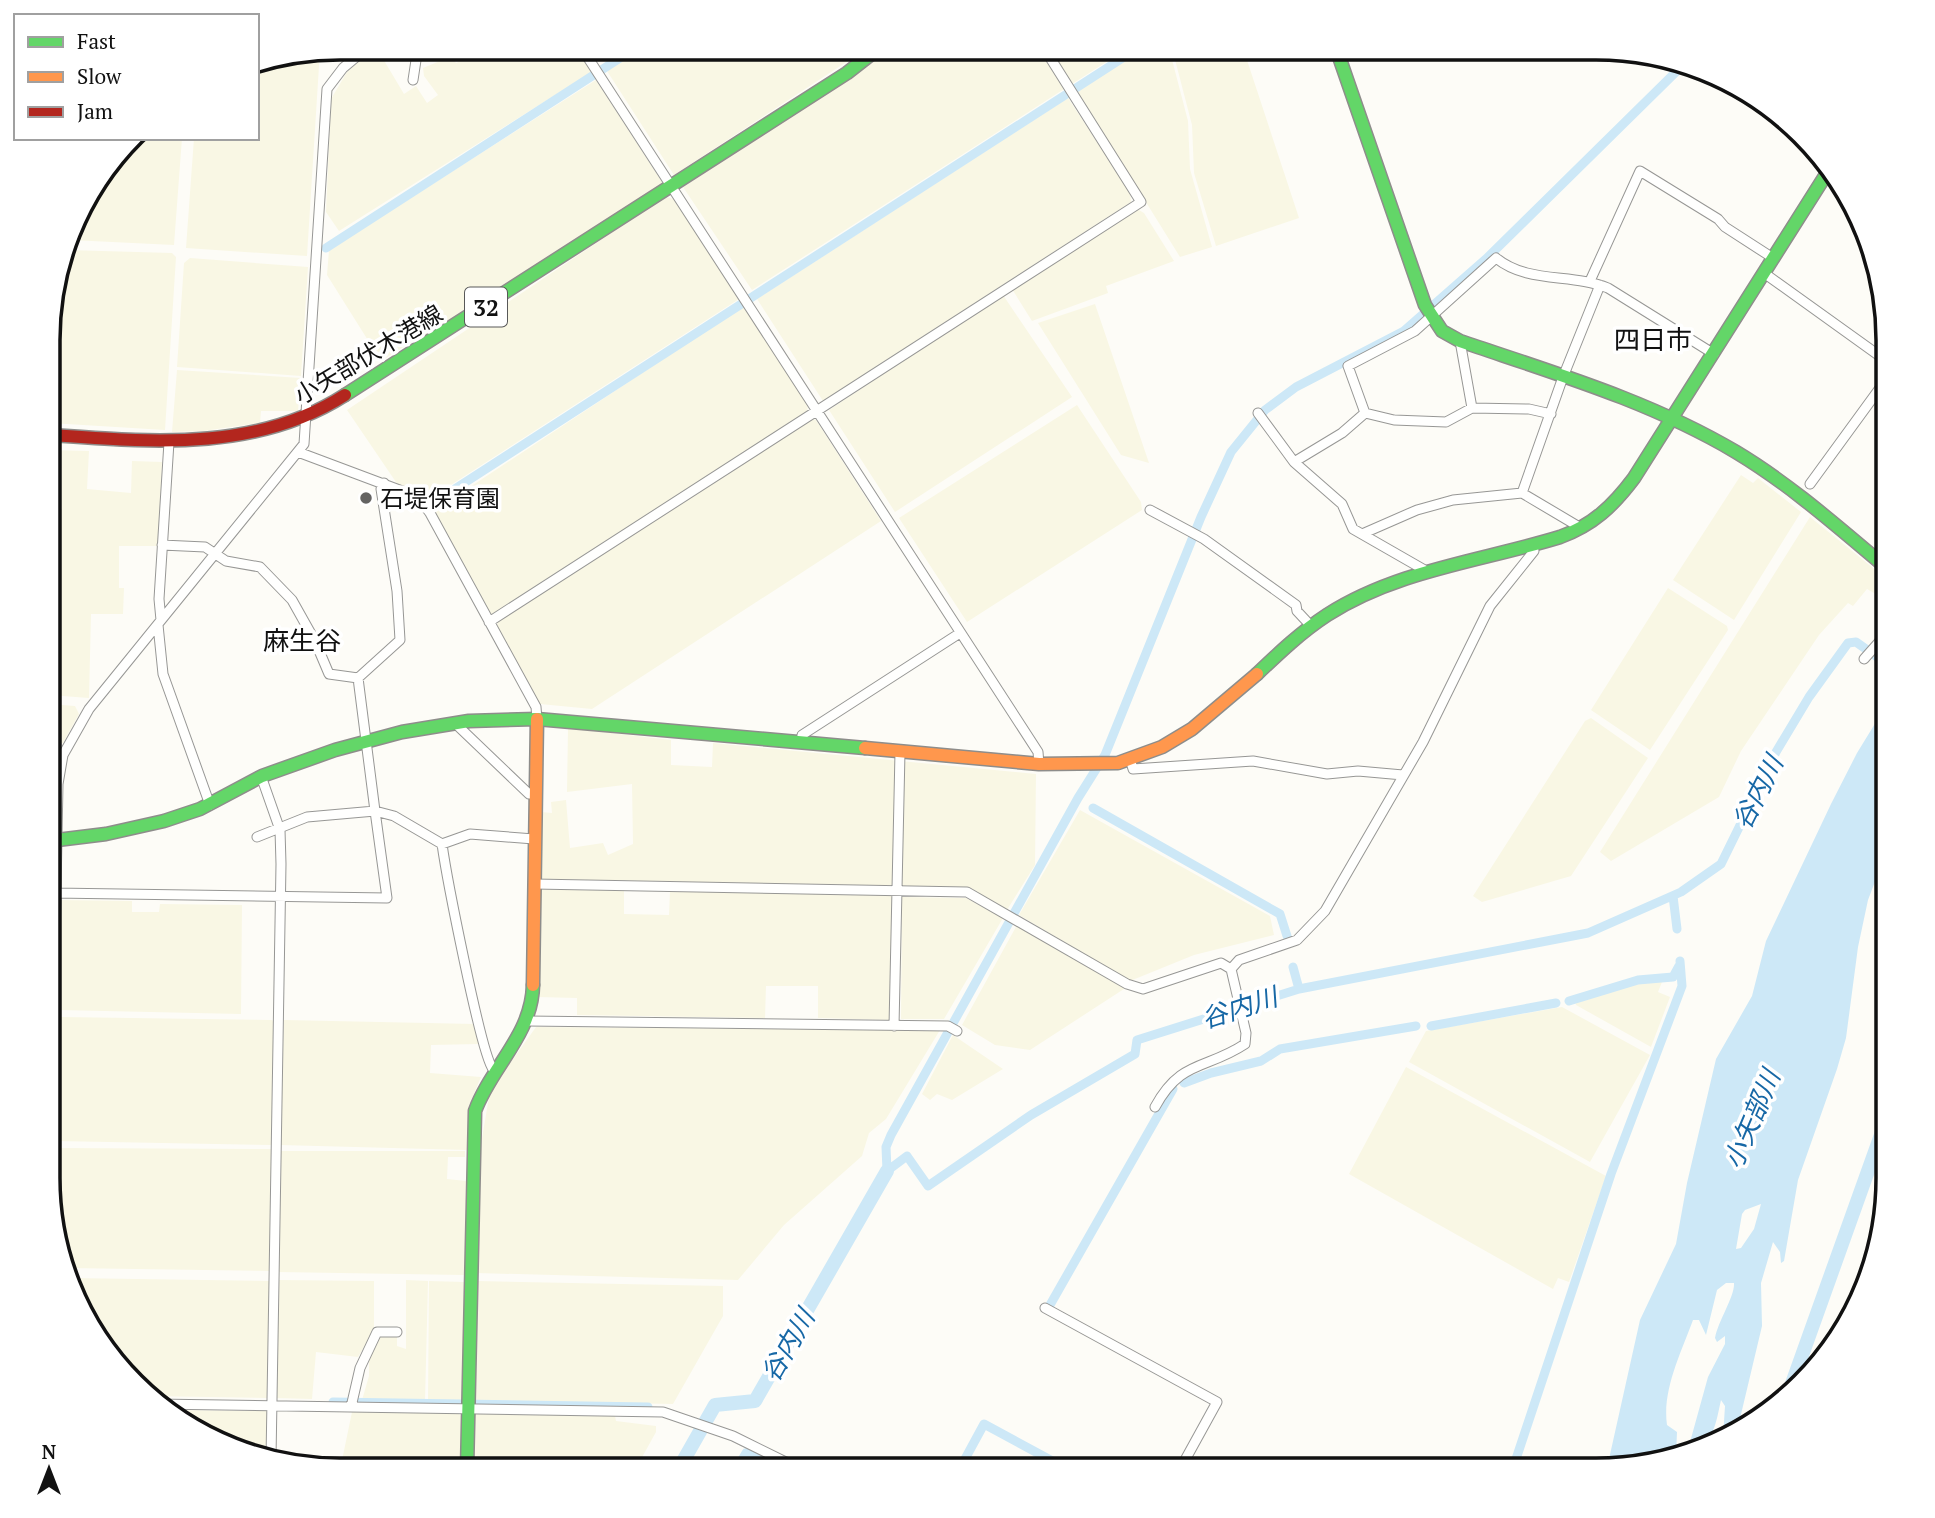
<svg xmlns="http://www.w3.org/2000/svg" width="1935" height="1518" font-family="'PT Serif','Noto Sans JP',serif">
	<rect width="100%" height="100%" fill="#fdfcf7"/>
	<path fill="#f9f7e4" d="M376 47 404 94 416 86 427 103 438 95 424 76 423 68 452 56 456 63 473 55 470 47H577L591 68 590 73 339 231 326 212 331 99 347 72Z
		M643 47H857V55L674 175 607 71Z
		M887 48H1037L1064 89 752 290 683 187 873 62Z
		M1048 48H1128L1072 84Z
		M1143 48H1169L1188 121 1190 169 1212 247 1180 257 1077 91Z
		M1172 48H1243L1299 218 1216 246 1194 173 1192 125Z
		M320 50 307 256 186 248 194 138H257V61Z
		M596 80 662 182V186L416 343 413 341 381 361 327 275 329 250Z
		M1068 98 1130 192 1131 202 823 401 757 299Z
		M132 138H182L174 245 71 240 86 194Z
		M665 197 674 199 739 299 426 501 400 488 347 410Z
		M1137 209 1144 213 1174 261 1106 286 1108 293 1032 321 1012 289Z
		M67 250 172 253 176 257 165 430 50 423V301Z
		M190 258 308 267 301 376 177 367 184 263Z
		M1003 295 1072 397 895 512 829 410Z
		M1095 304 1149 463 1121 455 1038 323Z
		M743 306 808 405 807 412 492 614H488L434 511Z
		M177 370 301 378 298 411H261L260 423 203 431 172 432Z
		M1077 405 1141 502 1142 510 967 622 899 518Z
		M811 419 816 420 881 521 592 709 540 704 497 627 498 621Z
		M49 450 89 451 87 489 131 493 132 461 162 462 159 546H119V588H124L123 614H91L89 698 49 695Z
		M1741 475 1753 483 1758 478 1801 512 1734 620 1673 580Z
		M1810 517 1888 580V601L1867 589 1853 606 1848 603 1819 635 1741 751 1719 797 1611 861 1600 852Z
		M1668 588 1727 626 1728 630 1650 750 1591 710Z
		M49 704 75 706 79 714 63 743 49 744Z
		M1591 718 1648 758 1571 876 1482 902 1473 896 1585 721Z
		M568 728 671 740V765L712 767 713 743 1036 774 1035 865 1007 910 966 887 540 879 541 812 552 813 551 802 566 800 570 848 603 843 608 855 633 844 632 784 567 792Z
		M1080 810 1270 916 1274 935 1194 955 1130 981 1019 915Z
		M539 889 624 890V914L669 915 670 891 892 894 890 1020 818 1018V986H766L765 1018 577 1015V998L537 997Z
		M902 897 966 898 1003 918 944 1019H901Z
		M58 900 132 901V912H159L160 904 242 905 241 1014 59 1010Z
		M1017 925 1127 987 1030 1050 995 1045 962 1025Z
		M1654 981 1662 982 1658 992 1670 997 1651 1047 1576 1005 1575 1001 1621 987Z
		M1562 1007 1650 1055 1590 1162 1409 1062 1426 1031Z
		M60 1017 272 1020 275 1023 271 1145 55 1141 56 1019Z
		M284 1020 475 1024 479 1044 431 1045 430 1073 481 1077 468 1108 467 1150 280 1145Z
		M536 1027 940 1030 886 1119 869 1133 862 1156 784 1225 738 1280 476 1273 481 1144 490 1091Z
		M953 1035 1003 1069 952 1100 937 1094 930 1100 922 1094Z
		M1406 1067 1606 1176 1569 1282 1558 1278 1553 1289 1349 1174Z
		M55 1148 272 1149 270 1271 67 1268 53 1218Z
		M279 1151H465V1157H448L447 1179 466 1181 465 1275 277 1272Z
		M69 1278 269 1281 267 1398 145 1396 77 1308Z
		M277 1280 374 1281V1330L358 1357 316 1352 312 1399 275 1398Z
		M406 1280 428 1281 425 1401 362 1400 369 1376V1354L378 1337 397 1336V1346L406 1349Z
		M429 1281 464 1282 463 1399 459 1401 428 1400Z
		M477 1281 723 1286V1316L673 1404 473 1400Z
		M166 1410 268 1411 267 1458 228 1449Z
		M352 1412 458 1413 461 1416V1470H340Z
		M478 1413 615 1416 616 1421 656 1426V1432L635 1470H472L473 1415Z"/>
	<path fill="#cde8f7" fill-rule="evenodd" d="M1887 704V850L1868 900 1858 947 1846 1038 1837 1069 1798 1180 1784 1261 1781 1263 1780 1252 1773 1242 1761 1283 1762 1326 1738 1427 1723 1437 1725 1406 1721 1400C1716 1422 1714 1447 1687 1453L1708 1377 1725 1344V1336L1717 1342 1715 1338C1718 1321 1735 1296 1734 1283H1726L1717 1290 1706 1335 1699 1320H1693C1681 1353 1662 1390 1667 1425L1677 1432 1676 1455 1607 1468 1640 1320 1676 1244 1687 1183 1716 1059 1752 996 1766 941 1831 804 1857 753ZM1761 1204 1754 1229 1741 1248 1736 1249 1742 1214 1745 1210Z"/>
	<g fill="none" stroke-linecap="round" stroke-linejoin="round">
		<path stroke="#cde8f7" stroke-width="9" d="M326 248 637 47
			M430 505 1138 48
			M1093 808 1280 914 1287 936
			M1673 896 1677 929
			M1293 967 1299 989
			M1569 1001 1638 980 1673 977 1679 966
			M1431 1026 1556 1003
			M1184 1083 1211 1073 1261 1061 1280 1049 1416 1026
			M887 1171 886 1147 891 1135 1078 798 1105 755 1201 517 1231 452 1265 410 1296 387 1404 331 1486 259 1684 64
			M887 1171 907 1156 928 1186 1031 1115 1135 1054 1137 1040 1299 989 1588 933 1681 892 1721 864 1776 752 1809 697 1848 643 1856 642 1887 664
			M1050 1305 1173 1089
			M333 1402 648 1407
			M736 1470 746 1453 783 1470
			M959 1470 984 1424 1069 1470
			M1512 1471 1611 1174 1682 986 1680 961"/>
		<path stroke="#cde8f7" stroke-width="14" d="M1790 1389 1887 1118
			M678 1470 715 1405 755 1401 887 1171"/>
		<g stroke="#979795" stroke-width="11">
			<path id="street" d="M581 47 1038 752 1039 764
				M413 80 418 47
				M1764 273 1888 362
				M1590 281 1640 171 1718 219 1725 227 1773 258
				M1460 341 1472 408
				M1258 413 1294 462 1342 433 1365 413
				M1551 414 1529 409 1472 408 1446 422 1394 420 1365 413 1348 366 1415 331 1496 258C1528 284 1571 273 1608 288L1714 354
				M298 452 418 497 430 513 536 707 537 719
				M1294 462 1342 504 1353 529 1428 572
				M384 483 381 489 397 591 400 640 358 678 375 811 394 816 442 844 470 834 534 839
				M1810 484 1888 377
				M1522 493 1563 377 1600 285
				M1150 510 1204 539 1296 605 1297 611 1311 626
				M1362 534 1417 510 1453 500 1522 493 1581 528
				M162 545 205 547 226 561 260 567 292 600 315 641 329 674 358 678
				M161 620 159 599 169 442
				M489 622 1141 202 1044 48
				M158 625 163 674 210 805
				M1864 659 1888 632
				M458 722 459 727 529 794H535
				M801 743 802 735 960 633
				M1130 759 1133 769 1253 761 1327 774 1358 771 1403 775
				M261 776 280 830 281 864 271 1459
				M442 844C446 873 481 1055 493 1069
				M534 884 967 892 1127 984 1143 989 1221 963 1231 969
				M54 893 387 898 375 811 307 817 257 837
				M527 1021 948 1026 957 1031
				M894 1026 900 752
				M1155 1107C1181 1059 1206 1070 1245 1044L1246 1033 1231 969 1239 960 1297 940 1325 911 1423 742 1490 606 1534 551 1533 545
				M50 1207 58 784 63 755 89 709 304 444 327 89 343 68 368 47
				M1045 1308 1217 1402 1179 1471
				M156 1404 663 1412 733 1436 802 1470
				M351 1407 360 1368 377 1332H397"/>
		</g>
		<g stroke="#8e8d8b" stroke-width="15">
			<path id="fast" d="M1336 48 1425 305 1442 331 1460 341C1554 373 1650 401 1736 452 1791 485 1839 528 1888 569
				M345 395 847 73 879 48
				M1257 674C1279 653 1301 632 1327 615 1397 570 1482 561 1560 537 1593 525 1613 506 1634 478L1827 173
				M49 841 106 834 164 821 200 809 262 776 335 750 402 732 469 721 537 719 865 748
				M467 1470 475 1111C491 1067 532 1035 533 985"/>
		</g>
		<g stroke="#8e8d8b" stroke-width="15">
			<path id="slow" d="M865 748 1039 764 1118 763 1162 747 1192 729 1257 674
				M533 985 537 719"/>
		</g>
		<g stroke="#8e8d8b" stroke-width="15">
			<path id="jam" d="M50 435C151 442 256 452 345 395"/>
		</g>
		<use href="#street" stroke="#fffffe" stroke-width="9"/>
		<use href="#fast" stroke="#63d668" stroke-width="12"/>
		<use href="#slow" stroke="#ff974d" stroke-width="12"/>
		<use href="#jam" stroke="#b3261e" stroke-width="12"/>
	</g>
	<circle fill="#646362" stroke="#fff" stroke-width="2.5" cx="366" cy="498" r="7"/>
	<g text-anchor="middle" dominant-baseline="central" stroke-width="7" stroke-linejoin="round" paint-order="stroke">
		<rect fill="#fff" stroke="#585858" stroke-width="2" x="465" y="287.5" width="42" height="39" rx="5"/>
		<g font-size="23" font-weight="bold" fill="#111">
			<text x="486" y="307">32</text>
		</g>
		<g font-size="24" fill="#111" stroke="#fff">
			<text transform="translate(368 354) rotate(-31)">小矢部伏木港線</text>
		</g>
		<g font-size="24" fill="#111" stroke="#fff" text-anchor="start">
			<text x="380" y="498">石堤保育園</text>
		</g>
		<g font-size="26" fill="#111" stroke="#fff">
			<text x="1653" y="339">四日市</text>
			<text x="302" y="640">麻生谷</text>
		</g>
		<g font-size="26" font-style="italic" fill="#1768a6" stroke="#fff">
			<text transform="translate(1757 792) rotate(-63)">谷内川</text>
			<text transform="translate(1239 1007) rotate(-18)">谷内川</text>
			<text transform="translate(1751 1119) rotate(-67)">小矢部川</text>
			<text transform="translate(787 1345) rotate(-60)">谷内川</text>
		</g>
	</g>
	<path d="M0 0H1935V1518H0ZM340 60H1596A280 280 0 0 1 1876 340V1178A280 280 0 0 1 1596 1458H340A280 280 0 0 1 60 1178V340A280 280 0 0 1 340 60Z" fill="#fff" fill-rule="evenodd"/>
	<path fill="none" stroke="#111" stroke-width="3.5" d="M340 60H1596A280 280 0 0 1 1876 340V1178A280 280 0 0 1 1596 1458H340A280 280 0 0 1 60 1178V340A280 280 0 0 1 340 60Z"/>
	<rect x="14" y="14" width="245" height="126" fill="#ffffff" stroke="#a0a0a0" stroke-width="2"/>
	<rect x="28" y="37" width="35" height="10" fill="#63d668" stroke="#a0a0a0" stroke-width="2"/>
	<text x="77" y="49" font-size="21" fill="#111111">Fast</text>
	<rect x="28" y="72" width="35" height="10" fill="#ff974d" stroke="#a0a0a0" stroke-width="2"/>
	<text x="77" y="84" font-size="21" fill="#111111">Slow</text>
	<rect x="28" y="107" width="35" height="10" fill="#b3261e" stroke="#a0a0a0" stroke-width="2"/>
	<text x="77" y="119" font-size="21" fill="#111111">Jam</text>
	<g transform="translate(49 1469)" stroke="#ffffff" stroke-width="5" paint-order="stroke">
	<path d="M0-5L12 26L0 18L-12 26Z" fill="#111111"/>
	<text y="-10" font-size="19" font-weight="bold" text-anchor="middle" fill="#111111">N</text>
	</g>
</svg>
